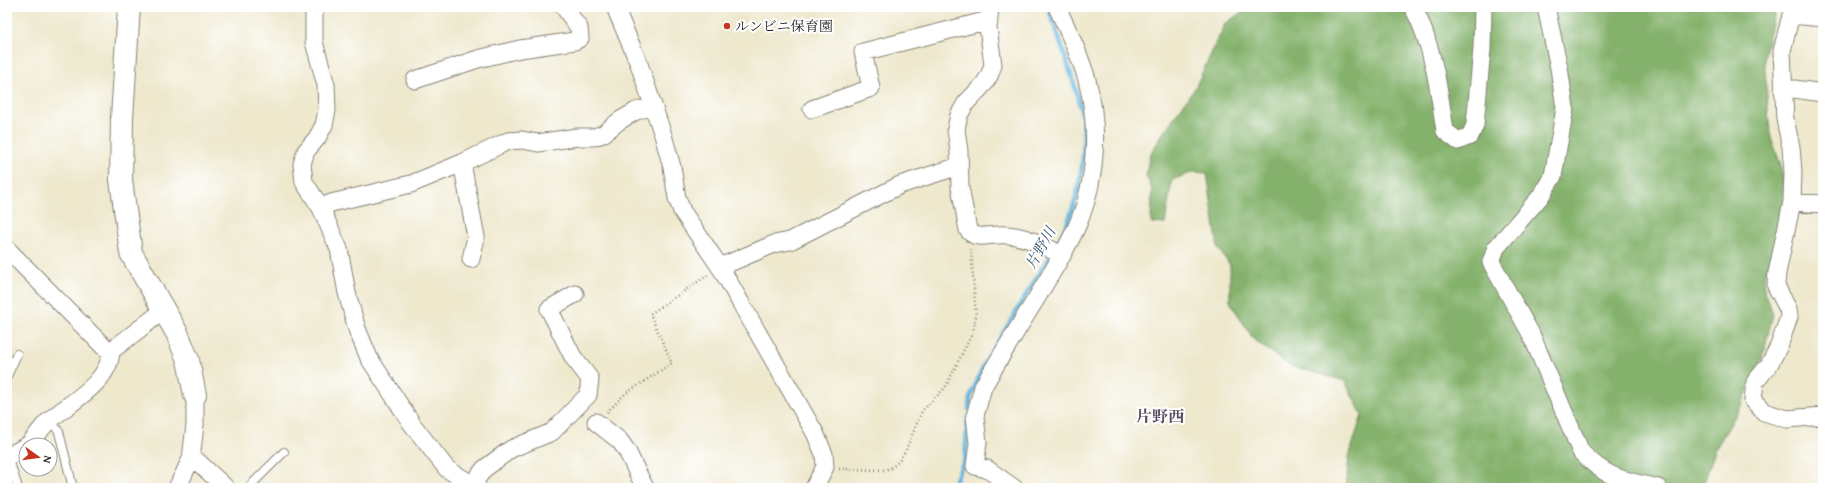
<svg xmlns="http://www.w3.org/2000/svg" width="1830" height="495" font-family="'Gentium Book Plus','Noto Serif JP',serif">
	<rect width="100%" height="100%" fill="#fff"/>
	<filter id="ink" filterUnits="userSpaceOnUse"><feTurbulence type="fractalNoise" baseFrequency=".025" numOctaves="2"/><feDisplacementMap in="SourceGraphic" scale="8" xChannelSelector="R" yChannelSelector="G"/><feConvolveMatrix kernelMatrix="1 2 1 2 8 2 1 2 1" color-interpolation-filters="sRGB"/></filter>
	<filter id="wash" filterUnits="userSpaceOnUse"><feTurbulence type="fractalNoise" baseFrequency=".012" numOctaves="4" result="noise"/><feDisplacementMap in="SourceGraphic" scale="16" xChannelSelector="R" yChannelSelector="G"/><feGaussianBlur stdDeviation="0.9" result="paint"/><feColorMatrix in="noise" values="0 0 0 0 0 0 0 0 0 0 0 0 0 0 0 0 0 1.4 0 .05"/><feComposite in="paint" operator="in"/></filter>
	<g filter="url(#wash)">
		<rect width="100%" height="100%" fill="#eee8cd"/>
		<path fill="#84b26c" stroke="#506744" d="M1304 7H1776L1764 57 1770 134 1783 172V215L1763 284 1773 314 1762 358 1740 408 1716 448 1702 488H1346L1349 456 1362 415 1345 381 1288 365 1254 340 1230 302V265L1218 249 1207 173 1194 172 1172 180 1165 224 1151 223 1152 189 1146 176 1149 157 1163 133 1195 88 1225 24 1247 8 1294 15Z"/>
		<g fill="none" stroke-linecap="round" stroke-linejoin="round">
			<path stroke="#64b5df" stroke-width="4.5" d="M1048 7C1059 40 1072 73 1080 106 1091 147 1077 213 1055 248
				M969 409 970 398 984 365 1051 254
				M952 488 965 459 968 417"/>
		</g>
	</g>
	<g filter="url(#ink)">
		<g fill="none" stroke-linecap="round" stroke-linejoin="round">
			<g stroke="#858274" stroke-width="10">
				<path id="lane" d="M7 376 17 354
					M50 419 59 432 73 488
					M7 461 12 469 18 488
					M248 488 284 452"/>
			</g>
			<g stroke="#858274" stroke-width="19">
				<path id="street" d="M314 7V42L326 85 327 110 324 125 317 138 306 151 302 164 304 182 321 208 339 249 347 293 357 329 369 358 412 424 436 455 447 469 478 488
					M615 7 639 64 663 135 672 167 677 198 682 211 722 270 815 433 824 454 825 467 814 488
					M990 7 988 27 993 65 989 76 984 84 966 103 959 115 956 129 959 151 960 187 968 230C976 240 986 235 997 235 1019 233 1043 244 1062 256
					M1413 7C1433 45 1439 89 1445 131L1458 141 1470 136 1475 125 1482 49 1483 7
					M1546 7 1559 68 1565 108 1553 176 1540 197 1496 248 1491 262 1531 334 1581 452C1607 479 1623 480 1658 488
					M1793 7 1782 51 1785 119 1791 147 1793 172 1792 202 1777 273 1776 286 1788 309 1789 317 1779 346 1769 365 1755 382 1753 400 1764 412 1787 419 1823 416
					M1792 15 1823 18
					M415 80 478 59 520 49 575 41 580 38 579 28 564 7
					M1783 91 1794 89 1823 93
					M812 109 871 88 863 52 981 22H989
					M462 163 476 237 471 259
					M1792 202 1823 204
					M321 208 331 203 411 184 462 163 508 141 522 140 538 143 577 137H594L603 134 619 121 636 111 653 106
					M7 249 103 346 111 351 164 310
					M720 267 774 244 790 241 900 185 959 166
					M596 422 620 441 627 451 645 488
					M28 445C36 438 41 427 50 420 72 401 110 382 111 351
					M7 457 26 446
					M191 459 197 461 226 488
					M472 485 484 469 511 449 552 432 588 395 590 379 573 357 549 309 575 294
					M177 488 191 459 195 425V395
					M1014 488 987 469 975 466 978 443 975 416 983 387C1000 357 1018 328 1036 299 1051 273 1069 247 1080 219 1097 175 1099 125 1087 80 1080 54 1068 31 1057 7"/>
			</g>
			<g stroke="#858274" stroke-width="24">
				<path id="secondary" d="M129 7 122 118 121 180 131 253 177 333 188 360 195 395"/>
			</g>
			<path stroke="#858274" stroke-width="2.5" stroke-dasharray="1 3" stroke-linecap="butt" d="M607 412 625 394 672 363 650 314 708 275
				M839 469 884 470 891 468 898 462 905 452 922 411 945 388 973 332 976 316 971 249"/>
			<use href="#lane" stroke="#fff" stroke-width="8"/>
			<use href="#street" stroke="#fff" stroke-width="17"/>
			<use href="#secondary" stroke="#fff" stroke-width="22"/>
		</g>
	</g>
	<circle fill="#c8321e" stroke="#fff" stroke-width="1.5" cx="727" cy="26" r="4"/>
	<g text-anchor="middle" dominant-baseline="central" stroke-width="4" stroke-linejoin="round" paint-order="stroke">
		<g font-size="14" fill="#1c1c1c" stroke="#fff" text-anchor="start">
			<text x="735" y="26">ルンビニ保育園</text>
		</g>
		<g font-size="15" font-style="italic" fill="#3c6174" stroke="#fff">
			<text transform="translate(1040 248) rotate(-61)">片野川</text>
		</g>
		<g font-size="16" font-weight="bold" fill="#5c4c60" stroke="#fff">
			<text x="1160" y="416">片野西</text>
		</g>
	</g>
	<rect width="1830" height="495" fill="none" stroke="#fff" stroke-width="24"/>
	<g transform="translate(38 457) rotate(104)"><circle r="19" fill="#ffffff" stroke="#a4a4a4"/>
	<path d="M0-3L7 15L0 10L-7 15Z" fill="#c8321e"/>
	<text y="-6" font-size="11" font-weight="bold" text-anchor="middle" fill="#1c1c1c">N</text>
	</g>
</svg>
